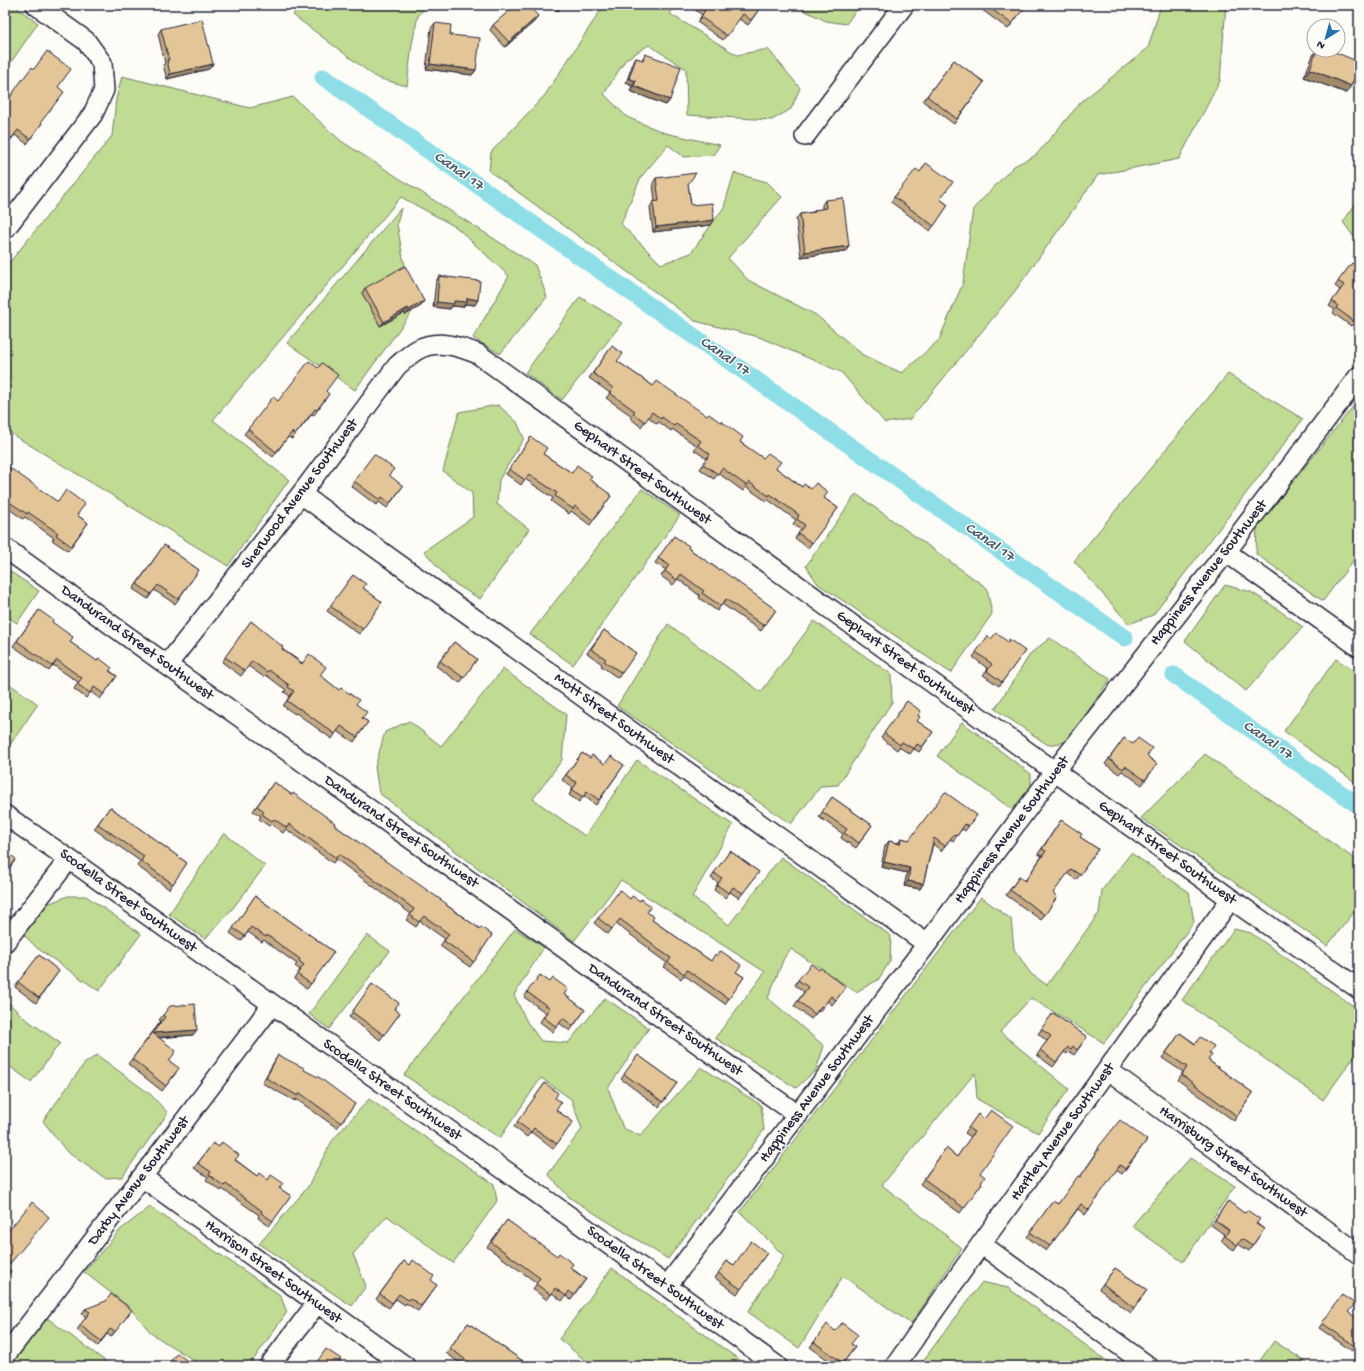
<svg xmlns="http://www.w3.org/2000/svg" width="1364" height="1371" font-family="'Gochi Hand',sans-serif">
	<rect width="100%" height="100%" fill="#fdfcf7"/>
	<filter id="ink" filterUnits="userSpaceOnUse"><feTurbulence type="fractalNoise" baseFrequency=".025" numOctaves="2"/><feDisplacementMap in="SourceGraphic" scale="8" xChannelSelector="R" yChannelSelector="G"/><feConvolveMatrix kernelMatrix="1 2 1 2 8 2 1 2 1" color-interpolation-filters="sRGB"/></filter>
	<g filter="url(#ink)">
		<path fill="#c0db92" stroke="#717e66" d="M5 5H13L38 23 5 71Z
			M300 5H427L418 16 412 44 407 86 377 78 293 15Z
			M604 5H676L670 14 737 55 768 49 800 88 791 109 772 120 687 115 686 69 649 45 626 59 604 94 627 117 665 133 720 145 713 155 684 157 668 145 641 177 621 224 661 264 691 253 724 207 734 173 767 182 782 197 728 258 748 280 816 315 863 355 902 373 939 340 963 283 973 209 1014 166 1036 155 1081 102 1148 48 1161 5H1226L1220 81 1179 159 1098 175 1015 291 910 419 885 423 841 372 759 337 695 321 489 171 491 152 545 95Z
			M793 5H860L846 24 826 21Z
			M122 76 250 108 293 97 341 141 535 265 547 297 500 354 473 338 509 276 456 227 401 197 213 420 289 480 228 566 5 430V268L112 136 116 99Z
			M1359 199V244L1343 222Z
			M401 208 397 224 403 258 417 305 355 390 287 343Z
			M580 297 622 323 562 400 525 373Z
			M1228 374 1303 419 1153 615 1129 624 1074 561Z
			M1359 399V553L1323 601 1256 554 1257 527Z
			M498 405 517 422 524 438 499 480 497 504 529 529 480 599 450 581 424 551 473 517 472 493 443 471 459 412Z
			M642 489 680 515 573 665 530 634Z
			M856 494 987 588 992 614 951 673 818 584 806 566Z
			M5 568 39 591 17 623 5 615Z
			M1225 585 1251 592 1270 604 1303 627 1246 691 1185 641Z
			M814 621 891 674 892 702 838 785 821 786 791 824 617 706 668 624 761 692Z
			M1050 638 1110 679 1067 742 1048 745 995 709 1031 653Z
			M1336 659 1359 674V785L1284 731Z
			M503 669 566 714 562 760 533 799 585 836 637 760 733 825 692 897 729 925 781 857 891 936 890 961 878 980 856 992 791 949 784 958 768 998 824 1046 816 1070 796 1088 715 1038 765 972 621 880 574 941 379 793 375 767 385 732 409 721 441 746Z
			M5 681 38 704 5 752Z
			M962 722 1031 774V786L1013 810 937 756Z
			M1205 754 1359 862V906L1327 946 1141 818Z
			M224 833 265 866 233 908 205 939 169 914Z
			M1131 853 1189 892 1194 922 1104 1043 1031 998 1000 1032 1069 1089 1038 1133 977 1099 975 1073 882 1185 962 1248 911 1324 843 1276 799 1348 748 1312 784 1256 740 1212 981 897 1011 919 1014 949 1031 974 1047 985 1099 913 1102 890Z
			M68 896H86L141 934 99 991 37 948 23 934 45 905Z
			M515 929 544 947 514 995 527 1022 541 1041 568 1043 605 998 649 1028 608 1088 623 1128 640 1136 701 1067 761 1105 764 1130 668 1259 570 1198 548 1174 582 1129 571 1099 541 1078 500 1138 404 1075Z
			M1234 929 1251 933 1359 1010V1050L1323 1100 1182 1000Z
			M367 935 390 951 329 1029 309 1014Z
			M5 999 23 1017 60 1043 31 1082 5 1063Z
			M97 1055 150 1094 168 1113 122 1177 105 1178 67 1152 43 1121 84 1064Z
			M369 1099 494 1184 497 1201 453 1263 387 1216 353 1254 366 1286 352 1306 259 1244 307 1188 332 1141Z
			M1190 1158 1235 1186 1183 1262 1132 1226Z
			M150 1207 280 1295 287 1312 249 1366H203L152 1334 129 1307 84 1272 120 1230Z
			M612 1268 748 1366H592L559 1339Z
			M982 1282 1008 1288 1114 1366H919Z
			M47 1318 112 1366H16L12 1363Z
			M1274 1341 1312 1366H1256Z"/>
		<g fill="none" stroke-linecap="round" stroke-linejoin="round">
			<path stroke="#8ddee6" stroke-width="17" d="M323 77 1125 638
				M1174 675 1359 806"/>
			<g stroke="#22223b" stroke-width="22">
				<path id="minor" d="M805 136 904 5
					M5 229 93 114 104 90 102 63 86 41 36 5
					M301 494 927 944
					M5 548 167 665 798 1115
					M1226 552 1359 647
					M167 665 301 494 397 366C403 361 410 354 417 350 437 339 458 346 478 354L1231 899 1359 989
					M5 815 76 864 667 1286 777 1366
					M5 942 69 859
					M1108 1070 1359 1254
					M142 1177 405 1366
					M981 1244 1148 1366
					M667 1286 927 944 1055 771 1226 552 1359 376
					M5 1356 142 1177 272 1005
					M269 1366 317 1303
					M895 1366 981 1244 1231 899"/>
			</g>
			<use href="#minor" stroke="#fdfcf7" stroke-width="19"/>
		</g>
		<path fill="#c4a982" stroke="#22223b" d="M108 5H126L122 10 117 6 114 10Z
			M508 5 535 21 505 47 490 30 493 25 507 13 505 10Z
			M550 5H563L558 11Z
			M697 5H762L748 25 739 19 723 40 697 22 702 15 694 9Z
			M983 5H1026L1008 29 981 9Z
			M435 23 450 35 476 70 472 75 426 69 431 28Z
			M161 29 209 69 167 79 163 65 165 63 158 34Z
			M1316 50H1330L1346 93 1304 77 1314 53Z
			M645 54 670 100 666 105 630 91 632 86 626 83 633 63 636 58 642 60Z
			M954 60 984 82 954 124 923 101Z
			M58 87 41 122 42 123 27 144 15 135 8 143 6 142 5 105Z
			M1359 104V114L1355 113Z
			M656 178 688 184 691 205 711 225 653 232 650 207 653 202H655L653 183Z
			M894 197 940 199 948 205 930 231 891 202Z
			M825 200 846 251 801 257 796 219 800 214 813 212 815 210 822 209V205Z
			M1352 263 1359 269V319L1356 323 1354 321 1351 326 1333 313 1335 310 1329 306 1340 290 1335 286Z
			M439 276 475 305 465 304 463 307 452 306 450 309 433 307 436 281Z
			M365 288 421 306 405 315 404 313 380 326 362 293Z
			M612 346 617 361 653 386 740 442 802 487 824 498 838 508 808 548 795 538 801 530 793 524 796 520 767 499 766 501 746 487 743 491 718 473 714 479 700 469 707 459 694 450 697 446 672 429 671 431 659 422 657 424 648 417 641 427 630 418 632 416 606 398 610 393 589 378Z
			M326 391 329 394 314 415 312 414 292 439 288 437 273 457 244 434 248 429 278 401Z
			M531 437 543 454 572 473 589 479 611 496 590 525 571 511 569 514 551 501 553 498 525 479 521 485 506 474Z
			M5 473 77 515 88 523 68 551 52 540 54 538 25 517 23 519 5 506Z
			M389 476 403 486 387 508 379 502 376 505 351 486 354 481Z
			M674 536 688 548 776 610 761 631 722 604 717 611 699 598 700 596 678 579 673 585 661 576 666 570 655 563Z
			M164 545 199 570 175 604 154 590 148 599 133 589Z
			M353 575 363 588 382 602 359 634 327 611Z
			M39 610 52 622 70 642 117 676 100 699 91 692 86 698 74 689 78 682 53 665 49 671 13 646Z
			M251 621 282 649 320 675 356 704 362 718 368 722 354 742 337 731 332 739 296 713 295 714 283 706 290 696 284 692 286 690 266 675 264 677 248 666 241 676 222 662Z
			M604 630 636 653 618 678 601 666 602 664 587 653Z
			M988 636 991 639 1008 642 1025 651 999 686 983 675 988 669 973 657Z
			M454 642 477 659 460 683 436 666Z
			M907 701 918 716 917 721 933 732 919 752 914 749 910 754 899 747 897 750 881 738Z
			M1124 738 1157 764 1142 785 1122 771 1119 774 1105 764Z
			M582 753 590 758 605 764 624 765 596 805 584 796 579 802 569 795 573 788 562 780Z
			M274 782 334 825 480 929 492 935 470 967 440 946 445 939 420 921 416 927 406 920 411 914 336 859 333 863 286 829 283 833 271 824 269 826 259 819 261 816 253 811Z
			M832 797 872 825 856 848 841 838 843 834 819 817Z
			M110 807 187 863 169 889 137 866 140 861 94 829Z
			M977 815 965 831 962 829 953 841 950 839 941 851 933 844 923 884 920 889 904 886 907 873 881 867 885 846 889 841 898 843 901 838 909 840Z
			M1061 820 1080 837 1098 849 1076 880 1067 873 1053 893 1057 897 1041 920 1006 895 1019 877 1025 881 1042 856 1038 854Z
			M730 851 759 872 739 898 730 892 725 898 714 890 718 883 711 878Z
			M255 896 334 952 307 989 294 979 300 970 295 966 297 964 264 940 262 942 248 932 241 941 230 933Z
			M647 912 652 920 711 961 736 972 744 977 725 1004 684 975 681 979 664 967 667 963 649 950 650 949 616 924 608 934 594 923 598 918Z
			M1359 917V927L1354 924Z
			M39 955 59 971 36 1003 15 987Z
			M819 970 846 987 832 1005 827 1001 819 1012 818 1011 811 1019 794 1006 804 992 795 985 798 980Z
			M540 975 564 994 585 1010 570 1031 559 1023 553 1032 540 1022 546 1013 524 997Z
			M372 984 394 1009 400 1013 380 1040 349 1017Z
			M1053 1013 1087 1037 1074 1055 1069 1051 1067 1054 1064 1052 1053 1067 1037 1055 1047 1041 1038 1034Z
			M163 1015 193 1035 159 1038 176 1073 162 1091 128 1064 161 1021 159 1020Z
			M1180 1033 1209 1053 1208 1060 1253 1093 1234 1121 1178 1080 1183 1072 1162 1058Z
			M278 1055 304 1070 355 1104 337 1128 296 1099 295 1101 262 1083 275 1060Z
			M638 1055 677 1083 659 1107 621 1079Z
			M545 1083 555 1098 556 1110 573 1122 553 1149 531 1132 527 1137 514 1127Z
			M978 1114 980 1173 981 1182 982 1183 960 1213 920 1184 946 1148 957 1157 971 1137 965 1133Z
			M1147 1140 1122 1174 1116 1170 1085 1215 1078 1209 1046 1251 1027 1237 1053 1201 1058 1204 1080 1177 1095 1155 1094 1154 1097 1149Z
			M213 1143 257 1176 279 1188 291 1196 269 1226 258 1218 259 1215 222 1189 221 1191 206 1180 208 1177 194 1168Z
			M1228 1201 1264 1229 1249 1251 1238 1244 1234 1250 1221 1241 1225 1235 1211 1225Z
			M507 1220 586 1279 571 1300 566 1296 562 1301 552 1293 547 1300 533 1289 537 1283 487 1247Z
			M767 1253 737 1294 715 1278 727 1261 734 1265Z
			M404 1261 437 1285 418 1311 406 1303 405 1305 396 1299 389 1308 376 1299Z
			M1115 1268 1147 1290 1131 1313 1099 1289Z
			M1342 1295 1359 1341 1352 1351 1319 1328Z
			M85 1309 128 1315 111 1337 107 1334 98 1346 77 1330 86 1317 82 1314Z
			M468 1323 530 1366H464L446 1353Z
			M835 1331 855 1347 841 1366H836L810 1347 814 1342Z"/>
		<path fill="#a08a6a" stroke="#22223b" d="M538 16 535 21 505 47 509 42Z
			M213 64 209 69 167 79 170 74Z
			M430 64 476 70 472 75 426 69Z
			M1310 69 1351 86 1346 93 1304 77Z
			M629 78 636 81 632 86 626 83Z
			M634 86 670 100 666 105 630 91Z
			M714 220 711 225 653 232 656 227Z
			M849 246 846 251 801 257 805 252Z
			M467 298 478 300 475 305 465 304 463 307 452 306 450 309 433 307 437 302 454 301Z
			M424 301 421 306 405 315 409 310Z
			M408 308 404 313 380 326 384 322Z
			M884 862 910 868 907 873 881 867Z
			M908 881 923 884 920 889 904 886Z
			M197 1030 193 1035 150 1038 153 1033Z"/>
		<path fill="#e4c597" stroke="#22223b" d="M508 5H528L538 16 509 42 493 25 511 9Z
			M698 5H762L751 20 743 14 727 36 701 17 705 10Z
			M986 5H1026L1012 24Z
			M202 19 213 64 170 74 167 60H169L161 29Z
			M435 23 451 25 450 35 480 38 476 70 430 64Z
			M1317 50H1330L1359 62V66L1351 86 1310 69Z
			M47 51 71 69 58 87 64 92 41 122 42 123 30 139 18 130 12 138 10 137 5 143V105L19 84 32 67 34 69Z
			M645 54 681 67 670 100 634 86 636 81 629 78 636 58 643 60Z
			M954 60 984 82 957 119 927 96Z
			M926 163 953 182 940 199 948 205 934 226 894 197 916 169 920 172Z
			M696 173 688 184 691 205 712 203 714 220 656 227 653 202 659 201 656 178Z
			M843 198 849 246 805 252 800 214 815 212V210L826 208 825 200Z
			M1352 263 1359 269V317L1358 316 1354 321 1336 308 1338 306 1332 301 1344 285 1338 281Z
			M405 266 424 301 409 310 408 308 384 322 365 288Z
			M439 276 480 281 478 300 467 298V302L454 301V304L437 302Z
			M612 346 623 354 617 361 653 386 657 381 707 416 709 414 720 422 721 421 743 437 740 442 763 458 768 453 781 462 776 468 802 487 804 484 811 489 816 483 828 492 824 498 838 508 812 543 798 533 805 525 797 519 799 515 770 494 769 496 749 482 747 486 722 468 718 474 703 464 710 454 698 445 701 441 676 424 674 426 662 417 661 419 652 412 645 422 633 413 635 411 610 393 613 388 593 373Z
			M309 361 318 368 322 363 338 375 326 391 329 394 317 410 315 409 295 435 292 432 276 452 248 429 273 397 278 401Z
			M531 437 547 448 543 454 572 473 577 465 592 476 589 479 610 494 609 495 611 496 593 520 575 506 573 509 555 496 557 493 529 474 525 480 509 469Z
			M374 454 394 469 389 475 403 486 390 503 382 497 380 500 354 481Z
			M10 468 58 502 66 490 85 504 77 515 88 523 71 546 56 535 58 533 28 512 27 514 5 499V473L6 474Z
			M674 536 689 546 688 548 719 570 720 569 776 610 764 626 726 599 721 606 702 593 704 591 681 574 677 580 665 571 669 565 658 558Z
			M164 545 199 570 178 599 158 585 151 594 137 584Z
			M353 575 366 584 363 588 382 602 363 629 330 606Z
			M39 610 53 620 52 622 73 637 70 642 97 661 99 658 112 668 109 671 117 676 104 694 94 687 90 693 77 684 82 678 57 660 52 666 17 641Z
			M251 621 283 647 282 649 302 664 309 654 326 667 320 675 339 690 341 688 359 700 356 704 367 712 362 718 368 722 357 737 341 726 335 734 299 708V709L287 701 294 691 288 687 289 685 269 670 267 672 252 661 245 671 225 657Z
			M604 630 636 653 622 673 604 661 606 659 591 649Z
			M996 633 1008 642 1009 639 1025 651 1002 682 987 671 992 664 976 652 988 636 991 639Z
			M454 642 477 659 464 678 440 661Z
			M907 701 921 711 918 716 920 717 917 721 933 732 922 747 917 744 914 749 902 742 900 745 884 733Z
			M1124 738 1133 744 1138 738 1152 748 1147 756 1157 764 1145 780 1125 766 1123 769 1109 759Z
			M582 753 590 758 592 755 605 764 611 756 624 765 599 800 587 791 583 797 572 790 577 783 566 775Z
			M274 782 292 795 293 793 335 823 334 825 447 904 446 905 480 929 481 927 492 935 474 962 444 941 449 934 424 916 419 922 410 915 414 909 339 854 336 858 289 824 287 828 274 819 272 821 262 814 264 811 257 806Z
			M945 792 977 815 968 826 965 824 957 836 954 834 945 846 934 838 923 884 908 881 910 868 884 862 889 841 900 844 901 838 909 840Z
			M832 797 872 825 859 843 844 833 847 829 822 812Z
			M110 807 187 863 173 884 141 861 144 856 98 824Z
			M1061 820 1082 834 1080 837 1098 849 1080 875 1071 869 1053 893 1057 897 1045 915 1010 890 1019 877 1025 881 1046 851 1042 849Z
			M5 851 16 859 5 875Z
			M730 851 759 872 743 893 733 887 729 893 717 885 722 878 714 873Z
			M620 890 630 899 632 896 640 901 641 899 651 906 647 912 654 917 652 920 711 961 715 954 717 956 721 951 741 965 736 972 744 977 729 999 687 970 684 974 668 962 671 958 652 945 653 944 620 919 612 929 598 918Z
			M255 896 334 952 311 984 297 974 304 965 299 961 300 959 283 947 267 935 266 937 251 927 245 936 233 928Z
			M39 955 59 971 39 998 18 982Z
			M811 964 819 970 821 968 846 987 836 1000 831 996 823 1007 821 1006 815 1014 798 1001 808 987 798 980Z
			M540 975 550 982 553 978 568 989 564 994 585 1010 573 1026 563 1018 557 1027 543 1017 550 1008 527 992Z
			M372 984 399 1003 394 1009 400 1013 384 1035 352 1012Z
			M195 1004 197 1030 153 1033 176 1051 169 1061 179 1068 166 1086 132 1059 165 1017 163 1015 170 1006Z
			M1053 1013 1087 1037 1077 1050 1073 1046 1071 1049 1068 1047 1056 1062 1040 1050 1051 1036 1041 1029Z
			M1180 1033 1195 1044 1200 1037 1214 1046 1209 1053 1212 1055 1208 1060 1253 1093 1237 1116 1182 1075 1187 1067 1166 1053Z
			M278 1055 304 1068V1070L320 1078 355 1104 341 1123 300 1093 298 1096 266 1078Z
			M638 1055 677 1083 663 1102 624 1074Z
			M545 1083 558 1093 555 1098 561 1102 556 1110 573 1122 557 1144 534 1128 531 1132 517 1122Z
			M991 1110 1013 1126 980 1173 985 1177 981 1182 982 1183 964 1208 924 1179 946 1148 957 1157 974 1132 968 1128 978 1114 984 1119Z
			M1120 1120 1147 1140 1125 1169 1120 1165 1089 1210 1081 1204 1050 1246 1030 1232 1053 1201 1058 1204 1078 1176 1080 1177 1099 1150 1097 1149Z
			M222 1142 239 1155 235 1160 257 1176 259 1173 268 1180 271 1175 283 1183 279 1188 291 1196 273 1221 261 1213 262 1211 226 1184 224 1186 209 1175 211 1172 198 1163 213 1143 219 1147Z
			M1228 1201 1244 1213 1247 1210 1260 1219 1256 1224 1264 1229 1252 1246 1242 1239 1237 1245 1225 1236 1229 1230 1215 1220Z
			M32 1202 49 1217 7 1267 11 1271 5 1279V1235Z
			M507 1220 557 1256 559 1253 573 1264 570 1268 586 1279 574 1295 569 1291 566 1296 555 1288 551 1295 536 1284 540 1278 491 1242Z
			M751 1241 767 1253 741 1289 718 1273 727 1261 734 1265Z
			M413 1260 434 1276 431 1280 437 1285 421 1306 410 1298 408 1300 399 1294 392 1303 380 1294 404 1261 410 1265Z
			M1115 1268 1147 1290 1134 1308 1103 1284Z
			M111 1294 132 1310 115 1332 110 1329 101 1341 80 1325 90 1312 85 1309 106 1301Z
			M1342 1295 1355 1304 1348 1312 1359 1320V1341L1355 1346 1322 1323Z
			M468 1323 530 1366H474L450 1348Z
			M842 1323 858 1335 851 1344 855 1347 843 1363 814 1342 827 1324 835 1331Z
			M326 1349 341 1359 339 1362 345 1366H314Z
			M177 1353 194 1366H167Z"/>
	</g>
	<g text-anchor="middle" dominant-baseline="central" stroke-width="3" stroke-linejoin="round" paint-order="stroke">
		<g font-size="15" fill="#22223b" stroke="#fdfcf7">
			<text transform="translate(642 473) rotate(36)">Gephart Street Southwest</text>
			<text transform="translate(300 494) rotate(-53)">Sherwood Avenue Southwest</text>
			<text transform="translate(1209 573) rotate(-52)">Happiness Avenue Southwest</text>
			<text transform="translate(137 643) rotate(36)">Dandurand Street Southwest</text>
			<text transform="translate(905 663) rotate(36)">Gephart Street Southwest</text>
			<text transform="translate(614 719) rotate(36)">Mott Street Southwest</text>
			<text transform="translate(1012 830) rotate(-53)">Happiness Avenue Southwest</text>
			<text transform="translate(401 832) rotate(35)">Dandurand Street Southwest</text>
			<text transform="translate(1167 853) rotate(36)">Gephart Street Southwest</text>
			<text transform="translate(128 901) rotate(36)">Scodella Street Southwest</text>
			<text transform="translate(665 1020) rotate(35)">Dandurand Street Southwest</text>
			<text transform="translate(817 1089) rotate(-53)">Happiness Avenue Southwest</text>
			<text transform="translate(392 1090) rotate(35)">Scodella Street Southwest</text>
			<text transform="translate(1063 1132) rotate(-54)">Hartley Avenue Southwest</text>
			<text transform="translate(1233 1162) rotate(36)">Harrisburg Street Southwest</text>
			<text transform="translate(139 1181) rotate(-53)">Darby Avenue Southwest</text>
			<text transform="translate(273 1272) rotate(36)">Harrison Street Southwest</text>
			<text transform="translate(655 1278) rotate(36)">Scodella Street Southwest</text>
		</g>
		<g font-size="16" font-style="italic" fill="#425a6e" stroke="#fdfcf7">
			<text transform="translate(458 172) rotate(35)">Canal 17</text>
			<text transform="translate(724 357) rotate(35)">Canal 17</text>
			<text transform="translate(989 543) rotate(35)">Canal 17</text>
			<text transform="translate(1267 741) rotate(35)">Canal 17</text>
		</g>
	</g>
	<rect width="1364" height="1371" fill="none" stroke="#fdfcf7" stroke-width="20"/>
	<rect x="10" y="10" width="1344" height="1351" fill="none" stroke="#22223b" stroke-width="1.5" filter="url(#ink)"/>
	<g transform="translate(1326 38) rotate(217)"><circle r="19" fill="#fdfcf7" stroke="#a5a5ac"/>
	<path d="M0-3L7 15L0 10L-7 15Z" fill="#1f6fb2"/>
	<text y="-6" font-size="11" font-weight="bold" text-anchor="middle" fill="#22223b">N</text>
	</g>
</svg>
